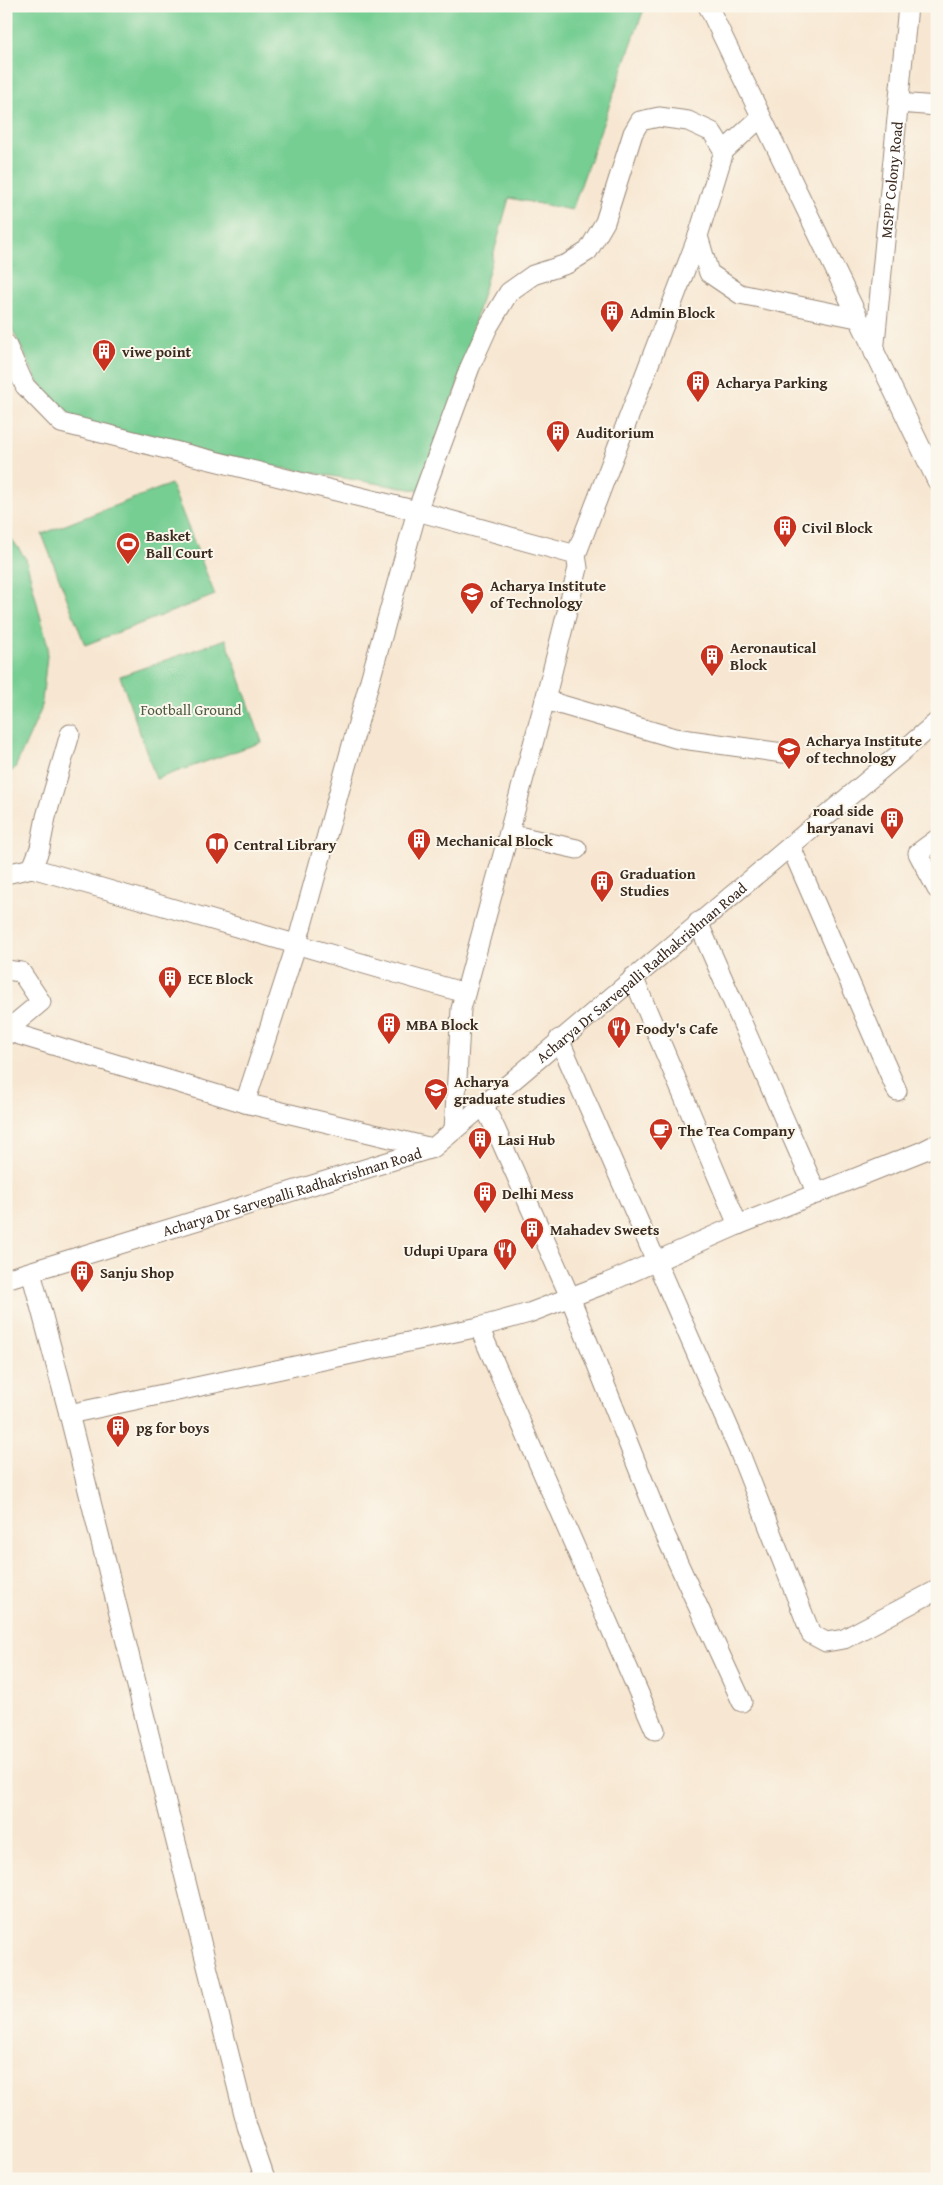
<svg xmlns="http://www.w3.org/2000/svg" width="943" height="2185" font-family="'Gentium Book Plus',serif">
	<rect width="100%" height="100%" fill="#fbf7ec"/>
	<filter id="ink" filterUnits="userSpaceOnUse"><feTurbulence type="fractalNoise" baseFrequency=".02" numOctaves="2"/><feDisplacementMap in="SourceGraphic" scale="10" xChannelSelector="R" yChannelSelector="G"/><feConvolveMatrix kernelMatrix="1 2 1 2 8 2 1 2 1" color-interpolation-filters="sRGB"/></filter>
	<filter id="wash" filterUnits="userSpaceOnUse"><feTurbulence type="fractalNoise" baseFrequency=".0096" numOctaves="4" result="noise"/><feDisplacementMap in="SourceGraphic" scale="20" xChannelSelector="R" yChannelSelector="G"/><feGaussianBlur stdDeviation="1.12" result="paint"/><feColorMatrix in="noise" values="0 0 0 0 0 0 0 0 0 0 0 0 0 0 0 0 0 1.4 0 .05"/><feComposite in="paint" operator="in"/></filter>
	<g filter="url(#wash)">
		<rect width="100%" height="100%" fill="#f7e7d2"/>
		<path fill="#76ce93" stroke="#587c58" d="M6 6H645L572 210 509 198 428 492 162 448 54 416 6 316Z
			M171 484 215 595 85 645 42 534Z
			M6 531 26 559 48 647 41 710 15 768 6 777Z
			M226 639 262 742 156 779 120 676Z"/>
	</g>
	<g filter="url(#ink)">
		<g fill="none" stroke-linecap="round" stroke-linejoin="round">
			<g stroke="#998878" stroke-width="21">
				<g id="minor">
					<path d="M708 6 937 481"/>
					<path d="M898 103 937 106"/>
					<path d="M760 118 724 151 698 236 709 273 740 294 857 318"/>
					<path d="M6 344 25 386 61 423 417 511 576 555 578 568 545 700 461 1009 454 1130"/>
					<path id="s1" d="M874 353 908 6"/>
					<path d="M576 555 698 236"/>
					<path d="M545 700 675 738 783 753"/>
					<path d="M509 834 577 849"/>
					<path d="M937 839 918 853 937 889"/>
					<path d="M791 847 897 1091"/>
					<path d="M32 868 40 848 46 817 70 734"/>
					<path d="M6 874 32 868 465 993"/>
					<path d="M698 922 817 1194"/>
					<path d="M6 970 21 972 41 1002 6 1031"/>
					<path d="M633 977 738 1225"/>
					<path d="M6 1031 245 1103 432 1148"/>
					<path d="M559 1039 739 1451 811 1634 826 1642 844 1639 937 1590"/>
					<path d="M245 1103 297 943 417 511 470 367 488 327 509 292 533 275 567 264 588 251 605 222 633 133 640 121 659 117 688 121 712 132 724 151"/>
					<path d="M484 1106 496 1130 570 1297 662 1528 742 1702"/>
					<path d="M31 1272 69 1414 247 2126 265 2179"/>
					<path id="s2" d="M6 1279 433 1148 937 722"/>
					<path d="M479 1327 655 1730"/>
					<path d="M69 1414 479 1327 529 1313 607 1283 738 1225 923 1151 937 1144"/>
				</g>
			</g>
			<use href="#minor" stroke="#fff" stroke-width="19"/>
		</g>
	</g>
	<defs>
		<g id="building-pin" transform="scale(1.25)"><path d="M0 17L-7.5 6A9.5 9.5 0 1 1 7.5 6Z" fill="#c8321e" stroke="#fbf7ec"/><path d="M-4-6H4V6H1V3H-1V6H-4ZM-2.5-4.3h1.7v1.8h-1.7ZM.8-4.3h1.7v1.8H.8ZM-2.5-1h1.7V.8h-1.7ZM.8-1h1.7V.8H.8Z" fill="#fff"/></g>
		<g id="stadium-pin" transform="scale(1.25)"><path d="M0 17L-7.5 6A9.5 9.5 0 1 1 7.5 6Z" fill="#c8321e" stroke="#fbf7ec"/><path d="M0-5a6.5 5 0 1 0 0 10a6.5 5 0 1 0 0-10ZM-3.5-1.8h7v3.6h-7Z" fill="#fff"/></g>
		<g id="university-pin" transform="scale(1.25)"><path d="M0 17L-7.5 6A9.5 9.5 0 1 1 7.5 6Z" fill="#c8321e" stroke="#fbf7ec"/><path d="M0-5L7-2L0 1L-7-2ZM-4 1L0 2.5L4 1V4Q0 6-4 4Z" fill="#fff"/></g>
		<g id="library-pin" transform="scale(1.25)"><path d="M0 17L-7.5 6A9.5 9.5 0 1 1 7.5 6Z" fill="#c8321e" stroke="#fbf7ec"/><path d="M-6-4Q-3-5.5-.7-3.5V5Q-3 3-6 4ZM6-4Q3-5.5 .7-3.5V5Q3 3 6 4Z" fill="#fff"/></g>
		<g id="restaurant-pin" transform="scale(1.25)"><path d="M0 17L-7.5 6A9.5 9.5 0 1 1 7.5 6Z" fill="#c8321e" stroke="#fbf7ec"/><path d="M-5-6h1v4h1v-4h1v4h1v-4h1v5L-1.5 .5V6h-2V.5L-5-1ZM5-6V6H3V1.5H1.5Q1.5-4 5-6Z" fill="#fff"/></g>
		<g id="cafe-pin" transform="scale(1.25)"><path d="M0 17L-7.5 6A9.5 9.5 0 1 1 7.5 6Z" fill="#c8321e" stroke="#fbf7ec"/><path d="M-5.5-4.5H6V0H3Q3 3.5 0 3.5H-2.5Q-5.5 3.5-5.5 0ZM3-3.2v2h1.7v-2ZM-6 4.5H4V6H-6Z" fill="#fff"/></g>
	</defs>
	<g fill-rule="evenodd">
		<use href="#building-pin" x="612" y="312"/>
		<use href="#building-pin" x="104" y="351"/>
		<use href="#building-pin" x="698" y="382"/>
		<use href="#building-pin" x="558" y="432"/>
		<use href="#building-pin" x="785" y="527"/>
		<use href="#stadium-pin" x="128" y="544"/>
		<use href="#university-pin" x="472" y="594"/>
		<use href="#building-pin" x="712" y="656"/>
		<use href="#university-pin" x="789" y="749"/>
		<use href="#building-pin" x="892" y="819"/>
		<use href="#building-pin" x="419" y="840"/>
		<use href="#library-pin" x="217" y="844"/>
		<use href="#building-pin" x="602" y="882"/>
		<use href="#building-pin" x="170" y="978"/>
		<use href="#building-pin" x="389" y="1024"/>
		<use href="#restaurant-pin" x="619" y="1028"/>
		<use href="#university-pin" x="436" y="1090"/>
		<use href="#cafe-pin" x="661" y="1130"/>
		<use href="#building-pin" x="480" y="1139"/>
		<use href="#building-pin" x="485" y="1193"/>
		<use href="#building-pin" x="532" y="1229"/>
		<use href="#restaurant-pin" x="505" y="1250"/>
		<use href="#building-pin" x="82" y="1272"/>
		<use href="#building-pin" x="118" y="1427"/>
	</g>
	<g text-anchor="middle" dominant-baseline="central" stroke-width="4" stroke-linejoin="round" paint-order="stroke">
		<g font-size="15" fill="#3b2a1e" stroke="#fbf7ec">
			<text stroke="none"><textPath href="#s1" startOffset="174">MSPP Colony Road</textPath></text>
			<text stroke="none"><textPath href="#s2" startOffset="719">Acharya Dr Sarvepalli Radhakrishnan Road</textPath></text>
			<text stroke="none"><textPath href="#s2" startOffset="299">Acharya Dr Sarvepalli Radhakrishnan Road</textPath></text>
		</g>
		<g font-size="15" font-weight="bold" fill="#3b2a1e" stroke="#fbf7ec" text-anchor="start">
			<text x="630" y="312">Admin Block</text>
			<text x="122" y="351">viwe point</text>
			<text x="716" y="382">Acharya Parking</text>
			<text x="576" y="432">Auditorium</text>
			<text x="802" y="527">Civil Block</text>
			<text x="146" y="535">Basket<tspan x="146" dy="17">Ball Court</tspan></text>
			<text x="490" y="585">Acharya Institute<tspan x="490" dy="17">of Technology</tspan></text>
			<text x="730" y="647">Aeronautical<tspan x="730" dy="17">Block</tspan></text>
			<text x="806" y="740">Acharya Institute<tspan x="806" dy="17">of technology</tspan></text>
			<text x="874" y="810" text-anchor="end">road side<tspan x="874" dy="17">haryanavi</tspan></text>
			<text x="436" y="840">Mechanical Block</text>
			<text x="234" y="844">Central Library</text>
			<text x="620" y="873">Graduation<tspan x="620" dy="17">Studies</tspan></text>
			<text x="188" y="978">ECE Block</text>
			<text x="406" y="1024">MBA Block</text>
			<text x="636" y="1028">Foody's Cafe</text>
			<text x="454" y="1081">Acharya<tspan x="454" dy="17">graduate studies</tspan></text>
			<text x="678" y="1130">The Tea Company</text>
			<text x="498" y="1139">Lasi Hub</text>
			<text x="502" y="1193">Delhi Mess</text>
			<text x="550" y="1229">Mahadev Sweets</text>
			<text x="488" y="1250" text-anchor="end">Udupi Upara</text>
			<text x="100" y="1272">Sanju Shop</text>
			<text x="136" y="1427">pg for boys</text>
		</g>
		<g font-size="15" fill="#4d5b41" stroke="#fbf7ec">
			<text x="191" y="709">Football Ground</text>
		</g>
	</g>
	<rect width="943" height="2185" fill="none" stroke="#fbf7ec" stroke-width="25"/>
</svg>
